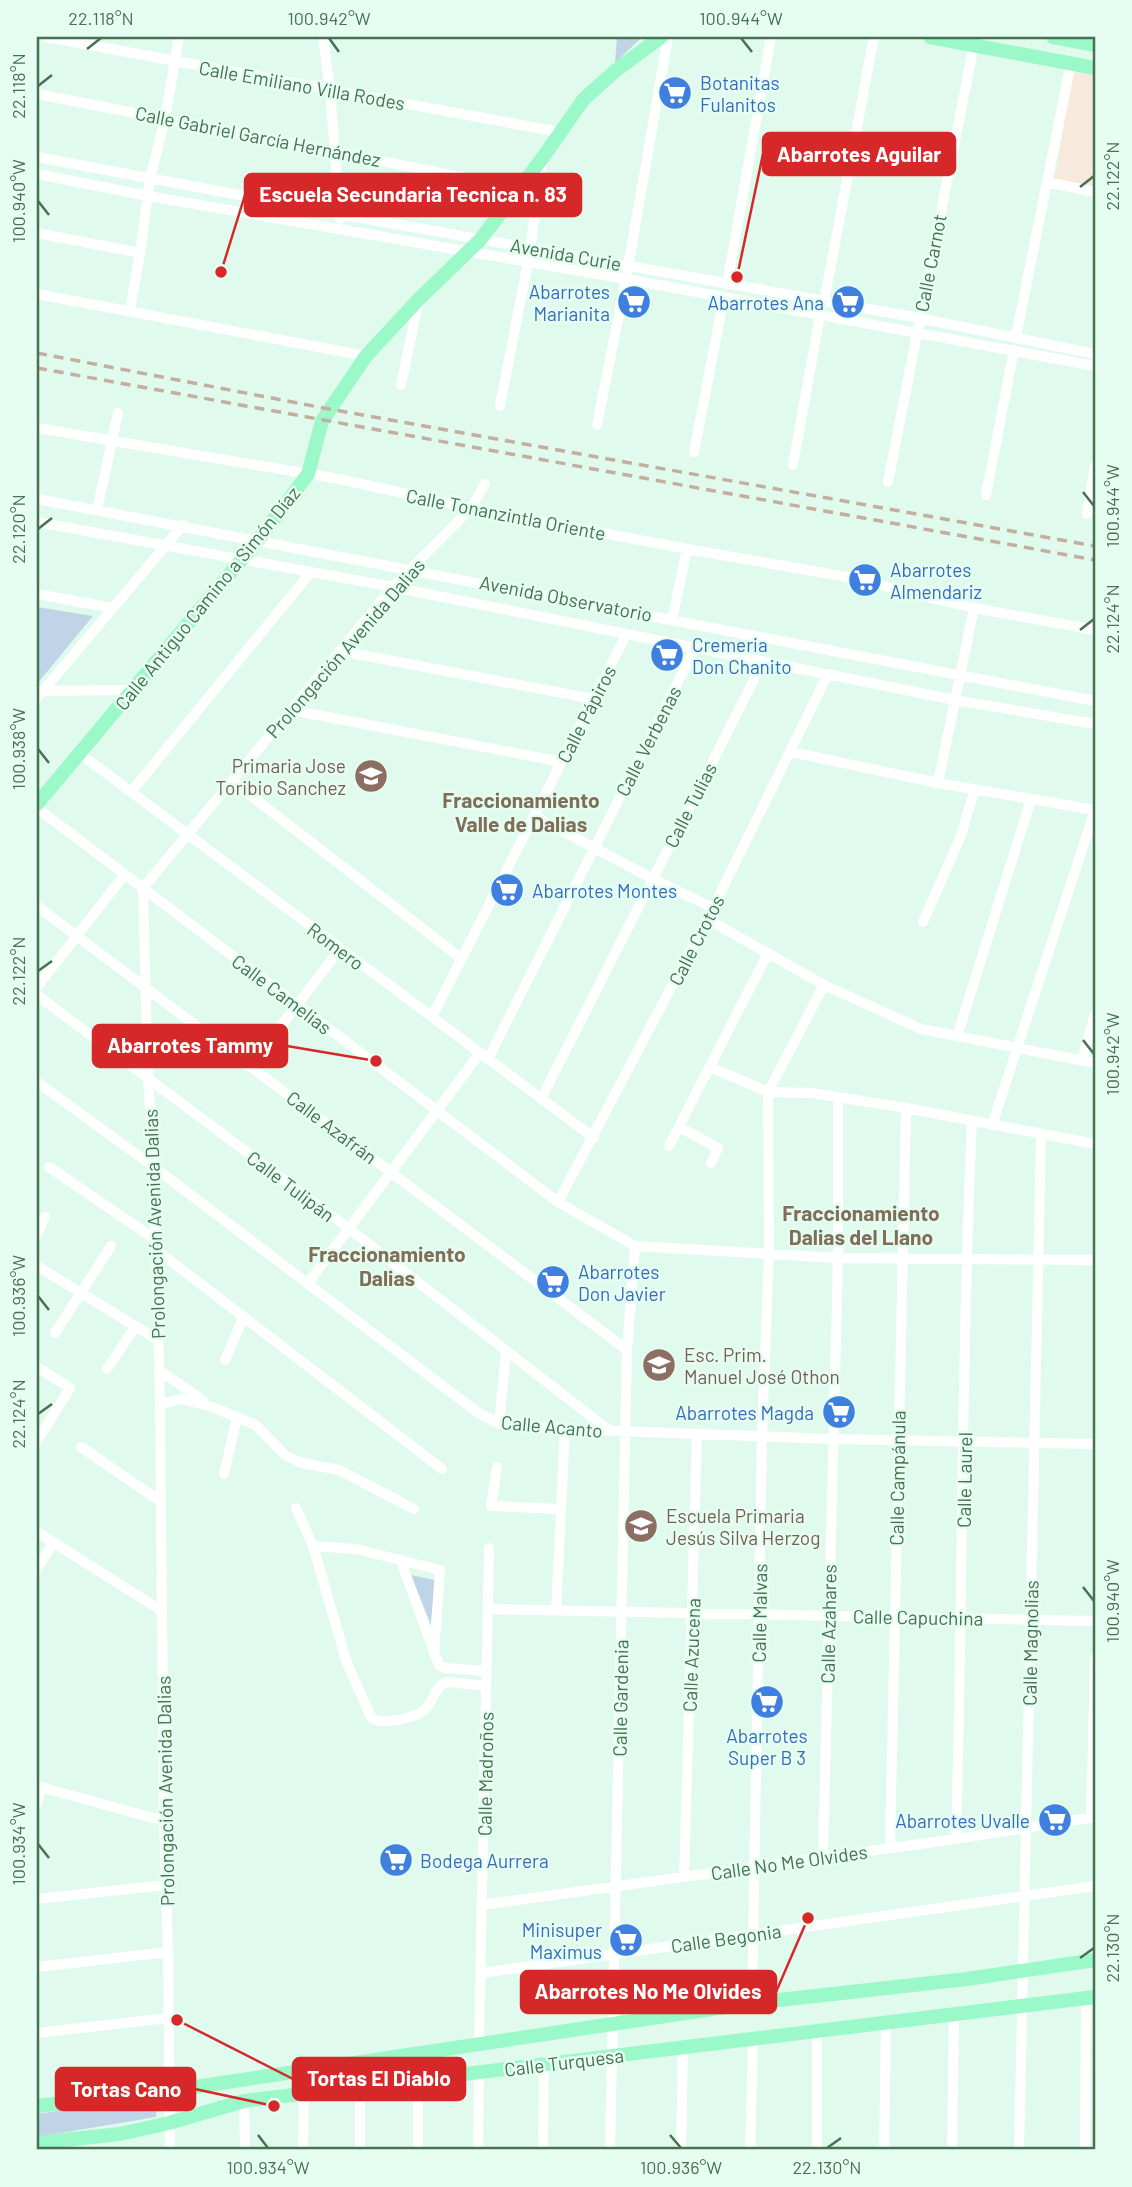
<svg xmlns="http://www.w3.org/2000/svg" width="1132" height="2187" font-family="Barlow,sans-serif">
	<rect width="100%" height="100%" fill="#e0fbed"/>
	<path fill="#f7eadd" d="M1073 72 1095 75V187L1055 180Z"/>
	<path fill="#bfd5e7" d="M617 37H642L615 63Z
		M37 607 93 616 37 684Z
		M411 1575 435 1580 431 1625Z
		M159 2096 156 2117 37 2137V2114Z"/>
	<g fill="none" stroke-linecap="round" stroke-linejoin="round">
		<path stroke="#fff" stroke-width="10" d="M46 37 559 132
			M323 37 330 90 340 219
			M37 94 519 188
			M37 157 340 214 919 318 1095 354
			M37 174 148 196 626 279 1095 366
			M1047 182 1095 192
			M37 233 140 253
			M727 284 771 37
			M37 294 366 356
			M824 302 874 37
			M130 310 140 253 150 179 165 119 179 37
			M1016 336 1071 63
			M401 385 419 299
			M500 406 528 262 543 159
			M597 425 626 279 668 37
			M37 428 339 479 471 508 687 549 859 579 905 592 974 608 1095 630
			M694 452 724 297
			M793 465 820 315
			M888 482 974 44
			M986 495 1014 350
			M37 499C390 563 742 634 1095 701
			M97 510 118 413
			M1087 514 1095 466
			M37 522 393 587 955 700 1095 724
			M37 594 113 608
			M672 620 687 549
			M340 651 594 699
			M40 691 131 690
			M37 698 183 525
			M291 710 562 762
			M791 752 938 783 1095 810
			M79 753 594 1138
			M232 781 462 959
			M938 783 974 608
			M131 792 311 572
			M37 808 558 1202 635 1246 838 1258 1095 1260
			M534 816 653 879 713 908
			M37 906 627 1350
			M707 919 824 985 921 1029 1095 1063
			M923 922 960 838 975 789
			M37 987 125 874
			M37 995 348 1228 610 1431
			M432 1017 626 635
			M957 1037 1031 799
			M488 1059 695 648
			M1082 1060 1095 1014
			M250 1066 340 949
			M710 1067 768 1092 812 1093 906 1108 1095 1144
			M37 1082 154 1167 477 1412 499 1424 565 1429 832 1439 1095 1444
			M541 1099 763 662
			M992 1125 1095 810
			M679 1127 718 1148 711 1163
			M669 1146 768 953
			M49 1167 156 1240
			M558 1202 713 908 828 674
			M37 1234 45 1217
			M155 1249 442 1469
			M37 1266 158 1340
			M308 1283 480 1053
			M55 1333 111 1246
			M225 1360 243 1318
			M37 1367 70 1388 37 1441
			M107 1369 135 1327
			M159 1370 204 1401
			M160 1404 182 1399 212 1407 256 1425 285 1455 302 1463 339 1470 414 1509
			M499 1424 506 1352
			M81 1447 160 1501
			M497 1467 491 1506 561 1509
			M224 1474 237 1417
			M296 1508 313 1546 347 1663 371 1717C380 1726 413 1718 423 1711 434 1703 433 1687 447 1682L486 1686
			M37 1532 162 1611
			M313 1546 356 1549 440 1570 434 1654
			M400 1559 439 1665 444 1668 486 1671
			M37 1569 53 1543
			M488 1609 1095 1621
			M556 1610 565 1429
			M37 1786 164 1821
			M37 1804 41 1787
			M1091 1818 1095 1658
			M956 1839C963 1599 961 1360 972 1121
			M890 1848 906 1108
			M823 1857 838 1258V1097
			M684 1877 697 1434
			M37 1899 165 1885
			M482 1905 956 1839 1095 1817
			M37 1967 168 1952
			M481 1973 1095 1886
			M752 2003 762 1436 769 1252 768 1092 824 985
			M37 2033 168 2018
			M479 2042 489 1548
			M244 2101 245 2150
			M170 2150 168 1952 164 1821 160 1404 154 1167 148 1080 143 888 393 587 471 508 485 484
			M303 2150 304 2094
			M360 2150V2087
			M418 2150V2080
			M478 2150 479 2073
			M543 2150 544 2065
			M610 2150 627 1350 635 1246
			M681 2150 683 2047
			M750 2150 753 2040
			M817 2150V2031
			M884 2150 886 2021
			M952 2150 954 2014
			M1019 2150 1041 1135
			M1085 2150 1086 1998"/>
		<path stroke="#9af8c9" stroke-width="14" d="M930 37 1095 68
			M1053 37 1095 45
			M37 804 259 539 308 474 322 421 366 356 419 299 480 240 544 156 583 100 615 71 661 37
			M37 2106 168 2091 752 2003 967 1979 1095 1960
			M37 2143 120 2134 169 2123 244 2101 1095 1997"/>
		<path stroke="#c3aea0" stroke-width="3.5" stroke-dasharray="10 7" stroke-linecap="butt" d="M37 353 329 409 1095 546
			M37 368 1095 560"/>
	</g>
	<path fill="none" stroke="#487052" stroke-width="2.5" d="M329 38 339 52M741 38 752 52M87 49 101 38M38 86 52 75M1080 187 1094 176M38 201 49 215M1083 492 1094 506M38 529 52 518M1080 630 1094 619M38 749 49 763M38 971 52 961M1083 1040 1094 1054M38 1296 49 1310M38 1414 52 1404M1083 1587 1094 1601M38 1844 49 1858M1080 1958 1094 1948M258 2135 268 2148M670 2135 681 2148M827 2148 841 2138"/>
	<defs>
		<g id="supermarket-disc" transform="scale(1.75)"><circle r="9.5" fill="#3f7fe0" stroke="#e5fef1"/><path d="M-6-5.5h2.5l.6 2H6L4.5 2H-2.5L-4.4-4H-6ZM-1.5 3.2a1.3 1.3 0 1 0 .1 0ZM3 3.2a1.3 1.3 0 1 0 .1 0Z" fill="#fff"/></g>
		<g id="school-disc" transform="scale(1.75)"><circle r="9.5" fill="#8d6e63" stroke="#e5fef1"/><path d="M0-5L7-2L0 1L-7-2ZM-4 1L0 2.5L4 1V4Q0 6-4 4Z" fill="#fff"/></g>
	</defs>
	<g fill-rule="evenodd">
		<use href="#supermarket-disc" x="675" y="93"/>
		<use href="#supermarket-disc" x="634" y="302"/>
		<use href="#supermarket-disc" x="848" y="302"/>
		<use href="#supermarket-disc" x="865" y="580"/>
		<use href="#supermarket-disc" x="667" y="655"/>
		<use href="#school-disc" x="371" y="776"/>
		<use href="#supermarket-disc" x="507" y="890"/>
		<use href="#supermarket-disc" x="553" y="1282"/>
		<use href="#school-disc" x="659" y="1365"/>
		<use href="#supermarket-disc" x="839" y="1412"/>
		<use href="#school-disc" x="641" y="1526"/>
		<use href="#supermarket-disc" x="767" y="1702"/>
		<use href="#supermarket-disc" x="1055" y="1820"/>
		<use href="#supermarket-disc" x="396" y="1860"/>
		<use href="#supermarket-disc" x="626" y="1940"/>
	</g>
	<g text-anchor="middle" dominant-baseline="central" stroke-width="5" stroke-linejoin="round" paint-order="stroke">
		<g font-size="19" fill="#366cbe" stroke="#e5fef1" text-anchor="start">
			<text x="700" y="82">Botanitas<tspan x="700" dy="22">Fulanitos</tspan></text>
			<text x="610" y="291" text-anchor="end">Abarrotes<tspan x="610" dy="22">Marianita</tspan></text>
			<text x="824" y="302" text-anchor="end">Abarrotes Ana</text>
			<text x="890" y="569">Abarrotes<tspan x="890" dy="22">Almendariz</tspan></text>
			<text x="692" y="644">Cremeria<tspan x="692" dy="22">Don Chanito</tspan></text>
			<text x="532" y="890">Abarrotes Montes</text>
			<text x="578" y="1271">Abarrotes<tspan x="578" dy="22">Don Javier</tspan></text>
			<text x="814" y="1412" text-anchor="end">Abarrotes Magda</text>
			<text x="767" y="1735" text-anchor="middle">Abarrotes<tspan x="767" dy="22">Super B 3</tspan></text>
			<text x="1030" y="1820" text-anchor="end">Abarrotes Uvalle</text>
			<text x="420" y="1860">Bodega Aurrera</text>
			<text x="602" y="1929" text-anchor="end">Minisuper<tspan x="602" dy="22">Maximus</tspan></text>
		</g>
		<g font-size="19" fill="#487052" stroke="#e5fef1">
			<text transform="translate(302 85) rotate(10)">Calle Emiliano Villa Rodes</text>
			<text transform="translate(258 136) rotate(11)">Calle Gabriel García Hernández</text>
			<text transform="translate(566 254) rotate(10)">Avenida Curie</text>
			<text transform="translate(930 263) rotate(-79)">Calle Carnot</text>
			<text transform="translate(506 514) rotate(11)">Calle Tonanzintla Oriente</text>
			<text transform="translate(207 598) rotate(-51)">Calle Antiguo Camino a Simón Díaz</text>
			<text transform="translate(566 598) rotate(11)">Avenida Observatorio</text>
			<text transform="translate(345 648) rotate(-49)">Prolongación Avenida Dalias</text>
			<text transform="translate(586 714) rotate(-63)">Calle Pápiros</text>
			<text transform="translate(648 741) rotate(-63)">Calle Verbenas</text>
			<text transform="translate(690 805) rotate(-63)">Calle Tulias</text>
			<text transform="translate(696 940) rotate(-63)">Calle Crotos</text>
			<text transform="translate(336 946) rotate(37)">Romero</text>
			<text transform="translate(282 994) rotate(37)">Calle Camelias</text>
			<text transform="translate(332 1127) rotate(37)">Calle Azafrán</text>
			<text transform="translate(291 1186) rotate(37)">Calle Tulipán</text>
			<text transform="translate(154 1224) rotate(-92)">Prolongación Avenida Dalias</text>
			<text transform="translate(552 1426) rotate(5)">Calle Acanto</text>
			<text transform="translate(897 1478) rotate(-89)">Calle Campánula</text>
			<text transform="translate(964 1480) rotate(-89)">Calle Laurel</text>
			<text transform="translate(759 1613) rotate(-89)">Calle Malvas</text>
			<text transform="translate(918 1617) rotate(1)">Calle Capuchina</text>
			<text transform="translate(828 1624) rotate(-89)">Calle Azahares</text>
			<text transform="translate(1030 1643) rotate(-89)">Calle Magnolias</text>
			<text transform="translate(691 1655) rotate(-88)">Calle Azucena</text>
			<text transform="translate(620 1698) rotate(-89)">Calle Gardenia</text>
			<text transform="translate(485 1774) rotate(-89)">Calle Madroños</text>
			<text transform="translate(165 1791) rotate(-91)">Prolongación Avenida Dalias</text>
			<text transform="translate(789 1862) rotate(-8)">Calle No Me Olvides</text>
			<text transform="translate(726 1938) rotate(-8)">Calle Begonia</text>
			<text transform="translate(564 2062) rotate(-7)">Calle Turquesa</text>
		</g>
		<g font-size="19" fill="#785e54" stroke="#e5fef1" text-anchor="start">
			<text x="346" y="765" text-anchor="end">Primaria Jose<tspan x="346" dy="22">Toribio Sanchez</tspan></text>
			<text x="684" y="1354">Esc. Prim.<tspan x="684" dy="22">Manuel José Othon</tspan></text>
			<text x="666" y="1515">Escuela Primaria<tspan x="666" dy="22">Jesús Silva Herzog</tspan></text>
		</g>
		<g font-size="21" font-weight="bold" fill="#806e58" stroke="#e5fef1">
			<text x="521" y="799">Fraccionamiento<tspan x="521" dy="24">Valle de Dalias</tspan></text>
			<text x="861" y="1212">Fraccionamiento<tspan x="861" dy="24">Dalias del Llano</tspan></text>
			<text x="387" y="1253">Fraccionamiento<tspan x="387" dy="24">Dalias</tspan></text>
		</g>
	</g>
	<path fill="none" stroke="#d62828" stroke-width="2.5" d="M737 277L763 154M221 272L245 195M376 1061L287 1046M808 1918L776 1992M177 2020L293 2079M274 2106L195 2089"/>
	<g fill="#d62828" stroke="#e5fef1" stroke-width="2.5">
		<circle cx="737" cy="277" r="7"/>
		<circle cx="221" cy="272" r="7"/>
		<circle cx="376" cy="1061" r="7"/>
		<circle cx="808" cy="1918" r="7"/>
		<circle cx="177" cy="2020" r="7"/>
		<circle cx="274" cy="2106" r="7"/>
	</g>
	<g fill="#d62828" stroke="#d62828" stroke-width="2.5">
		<rect x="763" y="133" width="192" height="42" rx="7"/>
		<rect x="245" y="174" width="336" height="42" rx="7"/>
		<rect x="93" y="1025" width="194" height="42" rx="7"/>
		<rect x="521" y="1971" width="255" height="42" rx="7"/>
		<rect x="293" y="2058" width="172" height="42" rx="7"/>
		<rect x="56" y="2068" width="139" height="42" rx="7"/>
	</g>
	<g font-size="21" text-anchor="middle" font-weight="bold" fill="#fff">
		<text x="859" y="162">Abarrotes Aguilar</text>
		<text x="413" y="202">Escuela Secundaria Tecnica n. 83</text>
		<text x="190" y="1053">Abarrotes Tammy</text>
		<text x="648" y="1999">Abarrotes No Me Olvides</text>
		<text x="379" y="2086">Tortas El Diablo</text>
		<text x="126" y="2097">Tortas Cano</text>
	</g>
	<rect width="1132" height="2187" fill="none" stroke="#e5fef1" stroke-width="77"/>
	<rect x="38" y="38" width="1056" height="2110" fill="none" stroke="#487052" stroke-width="2.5"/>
	<g font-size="18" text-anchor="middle" fill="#487052">
		<text x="101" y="25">22.118°N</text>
		<text x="329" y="25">100.942°W</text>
		<text x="741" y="25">100.944°W</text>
		<text transform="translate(19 86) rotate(-90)" y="6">22.118°N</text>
		<text transform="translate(1113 176) rotate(-90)" y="6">22.122°N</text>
		<text transform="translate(19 201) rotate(-90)" y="6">100.940°W</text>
		<text transform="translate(1113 506) rotate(-90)" y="6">100.944°W</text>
		<text transform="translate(19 529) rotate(-90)" y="6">22.120°N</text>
		<text transform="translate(1113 619) rotate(-90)" y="6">22.124°N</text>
		<text transform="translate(19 749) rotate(-90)" y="6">100.938°W</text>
		<text transform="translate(19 971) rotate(-90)" y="6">22.122°N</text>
		<text transform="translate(1113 1054) rotate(-90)" y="6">100.942°W</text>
		<text transform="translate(19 1296) rotate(-90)" y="6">100.936°W</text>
		<text transform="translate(19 1414) rotate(-90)" y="6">22.124°N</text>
		<text transform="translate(1113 1601) rotate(-90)" y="6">100.940°W</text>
		<text transform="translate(19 1844) rotate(-90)" y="6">100.934°W</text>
		<text transform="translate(1113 1948) rotate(-90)" y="6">22.130°N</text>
		<text x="268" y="2174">100.934°W</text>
		<text x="681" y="2174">100.936°W</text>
		<text x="827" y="2174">22.130°N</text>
	</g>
</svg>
